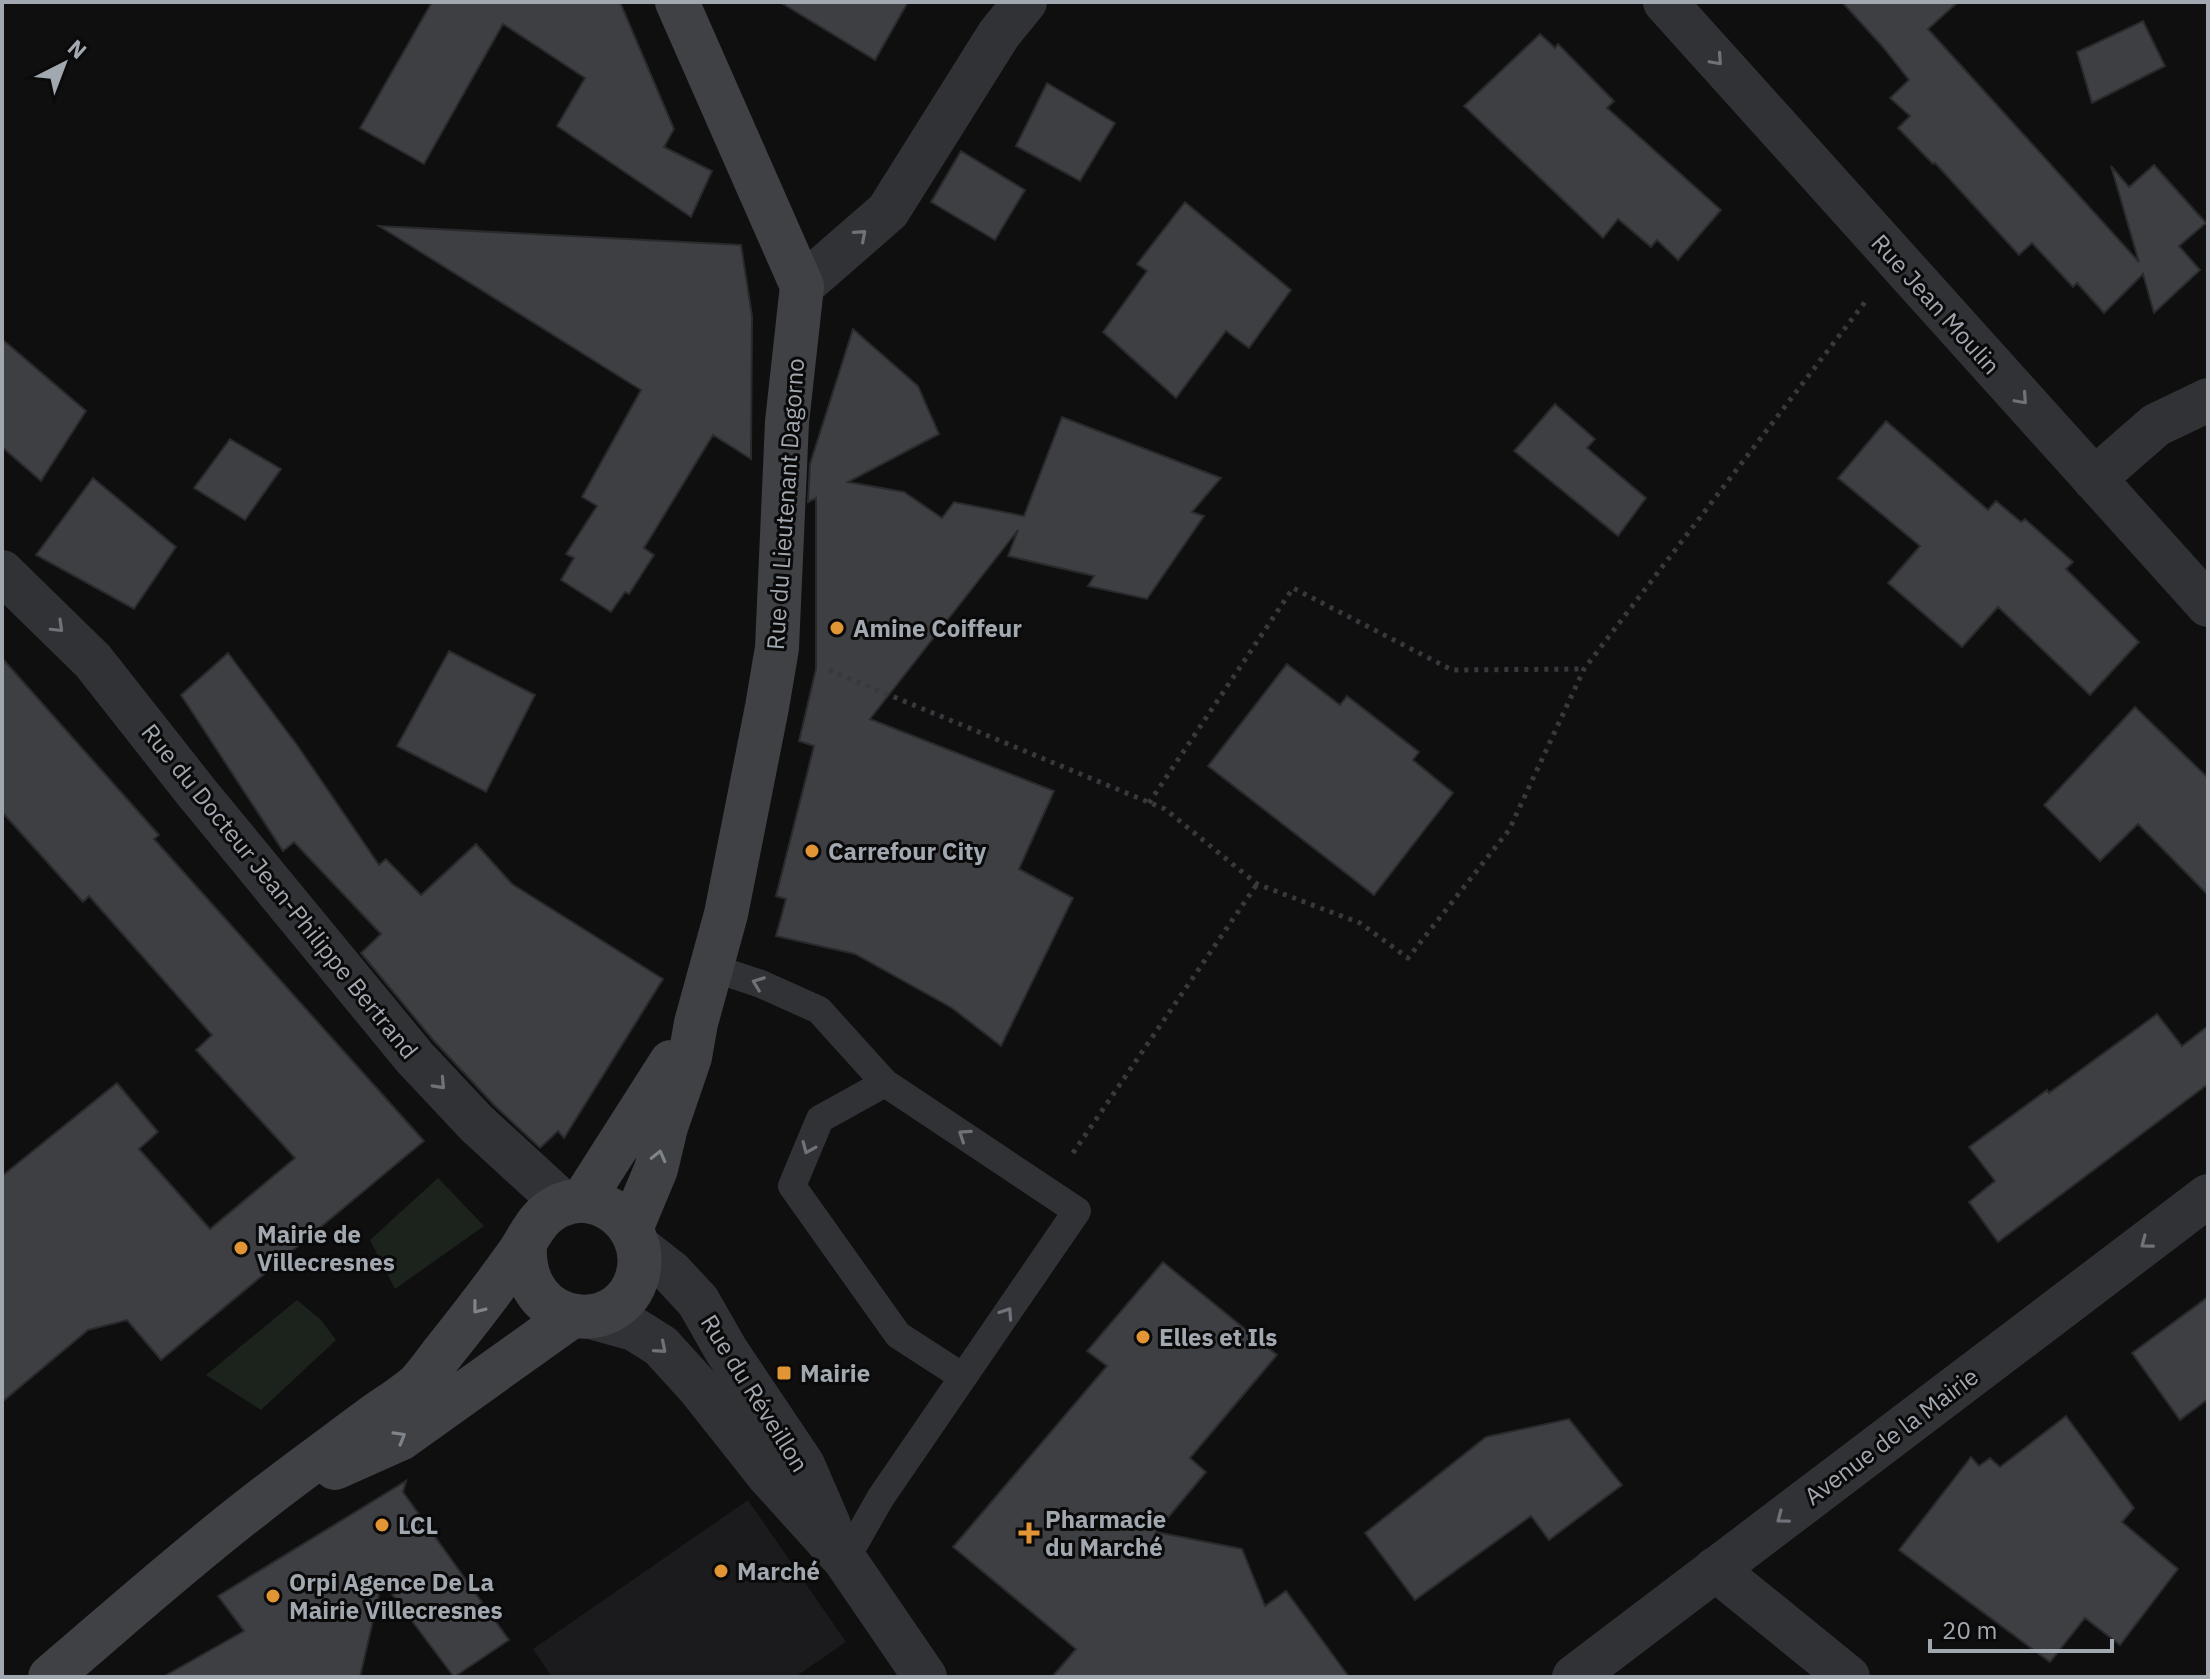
<svg xmlns="http://www.w3.org/2000/svg" width="2210" height="1679" font-family="'IBM Plex Sans',sans-serif">
	<rect width="100%" height="100%" fill="#0f0f10"/>
	<path fill="#1b1b1d" d="M748 1500 846 1642 795 1677H552L533 1649Z"/>
	<path fill="#1c231c" d="M438 1178 484 1226 395 1289 370 1240Z
		M297 1300 321 1320 336 1340 261 1410 206 1375Z"/>
	<path fill="#3e3f43" stroke="#292a2c" stroke-width="2" d="M432 2H620L674 129 664 147 712 171 691 217 557 126 585 78 503 24 424 164 360 128Z
		M780 2H908L875 60Z
		M1842 2H1958L1928 29 2139 262 2111 166 2129 187 2154 165 2206 223 2179 246 2200 270 2154 313 2143 274 2104 313 2077 283 2073 287 2032 243 2019 255 1935 163 1933 164 1898 128 1910 116 1890 98 1909 80 1882 46Z
		M2143 21 2165 66 2092 103 2077 52Z
		M1540 34 1555 48 1558 44 1614 101 1607 108 1721 210 1678 260 1657 240 1651 247 1618 219 1603 238 1464 106Z
		M1047 83 1115 123 1080 181 1016 146Z
		M961 151 1025 190 995 240 931 202Z
		M1185 202 1291 290 1249 348 1226 331 1176 398 1103 332 1147 271 1137 264Z
		M379 226 741 245 752 316 751 459 713 435 644 548 654 555 629 594 625 592 611 612 561 580 574 558 566 554 597 506 582 497 641 390Z
		M853 329 918 386 939 434 848 482 904 492 942 518 954 502 1024 516 1062 417 1221 478 1192 512 1204 516 1147 599 1088 586 1094 576 1008 556 1018 530 870 719 1054 791 1019 869 1073 898 1001 1046 952 1008 855 954 776 936 786 899 776 896 814 746 799 741 816 669V498L808 502 810 464Z
		M2 339 86 411 41 481 2 447Z
		M1555 404 1595 439 1587 448 1646 498 1618 536 1514 451Z
		M1886 421 1988 510 1996 501 2021 522 2025 519 2073 562 2066 569 2139 642 2090 695 1998 607 1962 647 1888 583 1920 546 1838 478Z
		M230 439 281 469 245 520 194 488Z
		M93 478 176 547 134 609 36 555Z
		M449 651 535 695 486 792 397 746Z
		M228 653 297 745 379 865 386 859 421 895 476 844 512 884 663 979 564 1138 558 1131 540 1148 494 1105 434 1041 361 953 381 934 294 842 283 851 181 695Z
		M2 658 159 835 154 839 424 1141 161 1360 127 1320 88 1330 2 1402V1176L117 1083 158 1132 139 1149 210 1229 295 1158 196 1050 212 1035 89 896 83 902 2 812Z
		M1287 664 1340 705 1347 696 1419 752 1413 760 1453 793 1374 895 1208 766Z
		M2135 707 2208 778V895L2138 824 2100 861 2044 805Z
		M2157 1014 2182 1046 2208 1026V1084L1998 1242 1969 1202 1995 1181 1969 1147 2047 1090 2049 1093Z
		M1163 1262 1277 1355 1190 1458 1206 1472 1156 1532 1242 1549 1265 1606 1286 1591 1349 1677H1052L1076 1649 953 1547 1107 1366 1087 1351Z
		M2208 1297V1399L2180 1420 2132 1353Z
		M2066 1416 2134 1508 2122 1522 2178 1569 2120 1645 2085 1618 2050 1662 1899 1550 1971 1457 1979 1466 1990 1458 2000 1467Z
		M1569 1419 1622 1485 1549 1540 1531 1516 1415 1600 1365 1533 1486 1437Z
		M406 1481 403 1492 509 1640 454 1677 382 1581 360 1677H163L244 1631 218 1596Z"/>
	<g fill="none" stroke-linecap="round" stroke-linejoin="round">
		<path stroke="#37393c" stroke-width="5" stroke-dasharray="4 6" stroke-linecap="butt" d="M829 670 1165 809 1257 884 1360 923 1408 958 1509 830 1584 669 1865 302
			M1149 803 1293 588 1452 670 1584 669
			M1073 1153 1257 884"/>
		<path stroke="#313235" stroke-width="28" d="M713 968 761 984 819 1010 885 1083 1077 1211 881 1497 845 1560
			M885 1083 820 1119 792 1186 898 1335 963 1377"/>
		<path stroke="#313235" stroke-width="44" d="M1665 2 2208 605
			M802 286 888 211 999 34 1025 2
			M2094 479 2156 425 2208 400
			M2 572 93 661 197 793 415 1058 476 1123 564 1204
			M639 1247 671 1272 698 1301 726 1350 803 1465 829 1525
			M591 1317 634 1329 661 1346 700 1389 769 1476 845 1560 925 1677
			M1715 1569 1848 1677
			M1574 1677 2208 1196"/>
		<path stroke="#3f4145" stroke-width="44" d="M583 1200 671 1062
			M631 1229 656 1169 666 1127 690 1057 696 1023 726 914 767 707 777 648 787 422 802 286 677 2
			M335 1468 400 1439 572 1316
			M50 1677C117 1620 184 1560 254 1506 292 1476 331 1448 370 1419 386 1407 405 1396 419 1383 428 1373 437 1360 445 1350 469 1320 493 1289 515 1258 530 1238 536 1215 561 1205 601 1188 645 1226 639 1268 629 1339 520 1333 525 1245"/>
	</g>
	<defs><path id="oneway-chevron" d="M-2-3.5L2.5 0L-2 3.5" fill="none" stroke-width="1.6" stroke-linecap="round" stroke-linejoin="round" transform="scale(2)"/></defs>
	<g stroke="#6f7379">
		<use href="#oneway-chevron" transform="translate(1717 60) rotate(48)"/>
		<use href="#oneway-chevron" transform="translate(861 235) rotate(-41)"/>
		<use href="#oneway-chevron" transform="translate(2022 399) rotate(48)"/>
		<use href="#oneway-chevron" transform="translate(58 627) rotate(44)"/>
		<use href="#oneway-chevron" transform="translate(758 983) rotate(-159)"/>
		<use href="#oneway-chevron" transform="translate(440 1084) rotate(47)"/>
		<use href="#oneway-chevron" transform="translate(964 1135) rotate(-146)"/>
		<use href="#oneway-chevron" transform="translate(808 1148) rotate(113)"/>
		<use href="#oneway-chevron" transform="translate(2146 1243) rotate(143)"/>
		<use href="#oneway-chevron" transform="translate(1007 1313) rotate(-56)"/>
		<use href="#oneway-chevron" transform="translate(661 1348) rotate(41)"/>
		<use href="#oneway-chevron" transform="translate(1782 1518) rotate(143)"/>
	</g>
	<g stroke="#7f848b">
		<use href="#oneway-chevron" transform="translate(659 1156) rotate(-76)"/>
		<use href="#oneway-chevron" transform="translate(478 1308) rotate(128)"/>
		<use href="#oneway-chevron" transform="translate(400 1437) rotate(-30)"/>
	</g>
	<g fill="#e29535" stroke="#0a0a0b" stroke-width="3">
		<circle cx="837" cy="628" r="8"/>
		<circle cx="812" cy="851" r="8"/>
		<circle cx="241" cy="1248" r="8"/>
		<circle cx="1143" cy="1337" r="8"/>
		<rect x="776" y="1365" width="16" height="16" rx="4"/>
		<circle cx="382" cy="1525" r="8"/>
		<path d="M1025 1521h8v8h8v8h-8v8h-8v-8h-8v-8h8z"/>
		<circle cx="721" cy="1571" r="8"/>
		<circle cx="273" cy="1596" r="8"/>
	</g>
	<g text-anchor="middle" dominant-baseline="central" stroke-width="6" stroke-linejoin="round" paint-order="stroke">
		<g font-size="24" fill="#a1a8b0" stroke="#0a0a0b">
			<text transform="translate(1936 304) rotate(48)">Rue Jean Moulin</text>
			<text transform="translate(785 504) rotate(-86)">Rue du Lieutenant Dagorno</text>
			<text transform="translate(280 891) rotate(51)">Rue du Docteur Jean-Philippe Bertrand</text>
			<text transform="translate(755 1393) rotate(58)">Rue du Réveillon</text>
			<text transform="translate(1891 1436) rotate(-37)">Avenue de la Mairie</text>
		</g>
		<g font-size="24" font-weight="bold" fill="#a1a8b0" stroke="#0a0a0b" text-anchor="start">
			<text x="853" y="628">Amine Coiffeur</text>
			<text x="828" y="851">Carrefour City</text>
			<text x="257" y="1234">Mairie de<tspan x="257" dy="28">Villecresnes</tspan></text>
			<text x="1159" y="1337">Elles et Ils</text>
			<text x="800" y="1373">Mairie</text>
			<text x="1045" y="1519">Pharmacie<tspan x="1045" dy="28">du Marché</tspan></text>
			<text x="398" y="1525">LCL</text>
			<text x="737" y="1571">Marché</text>
			<text x="289" y="1582">Orpi Agence De La<tspan x="289" dy="28">Mairie Villecresnes</tspan></text>
		</g>
	</g>
	<rect width="2210" height="1679" fill="none" stroke="#a1a8b0" stroke-width="8"/>
	<g transform="translate(64 64) rotate(42)" stroke="#0a0a0b" stroke-width="6" paint-order="stroke">
	<path d="M0-6L14 30L0 20L-14 30Z" fill="#a1a8b0"/>
	<text y="-12" font-size="22" font-weight="bold" text-anchor="middle" fill="#a1a8b0">N</text>
	</g>
	<path d="M1930 1639v12h182v-12" fill="none" stroke="#a1a8b0" stroke-width="4"/>
	<text x="1942" y="1639" font-size="24" fill="#a1a8b0" stroke="#0a0a0b" stroke-width="6" paint-order="stroke">20 m</text>
</svg>
